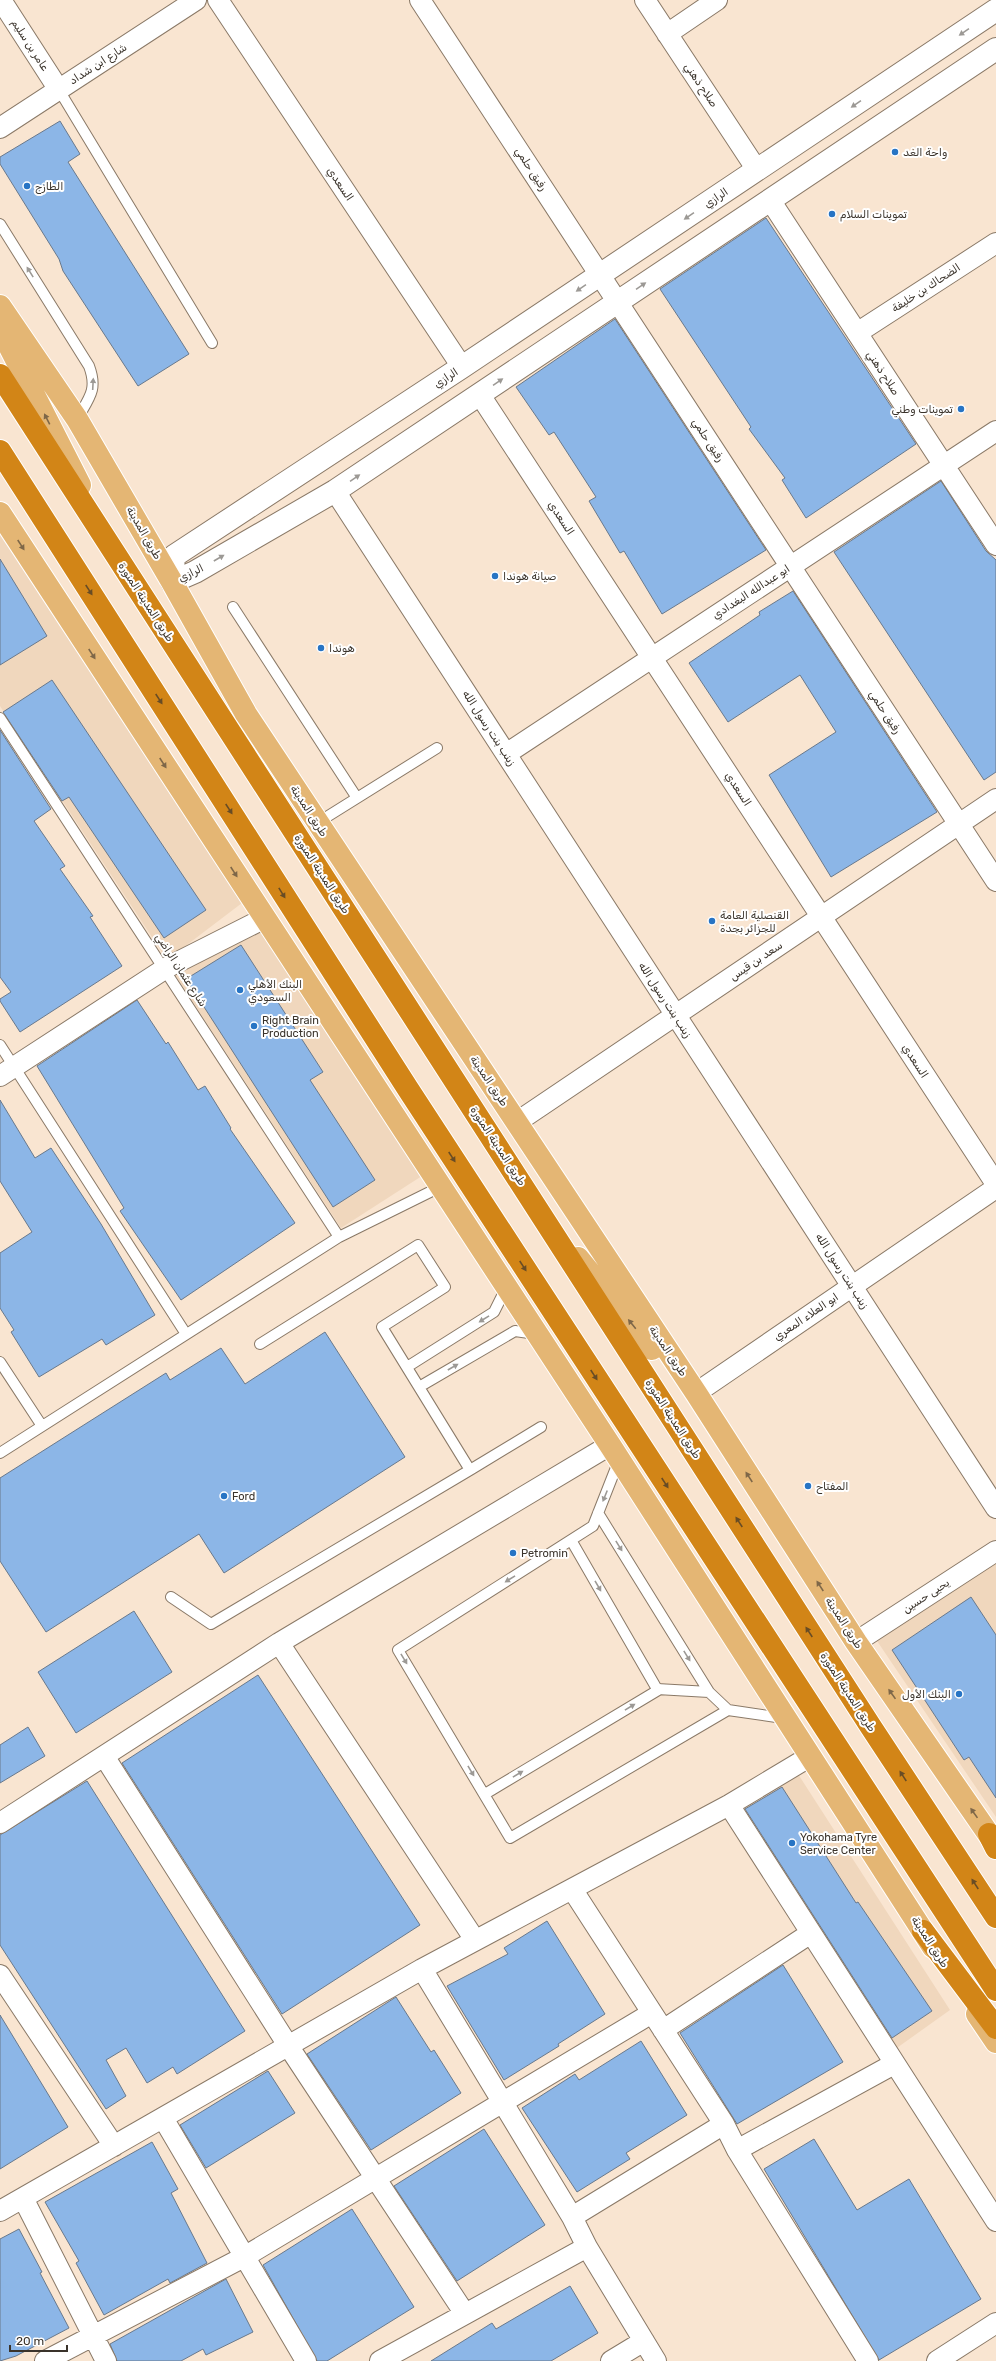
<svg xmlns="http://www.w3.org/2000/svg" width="996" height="2361" font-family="Rubik,'Noto Naskh Arabic',sans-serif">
	<rect width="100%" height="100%" fill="#f9e5d1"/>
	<path fill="#f0d7bd" d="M0 526 242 903 167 960 0 706Z
		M259 918 425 1174 341 1228 174 973Z
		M996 1560V1817L875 1638Z
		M798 1774 950 2010 894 2050 735 1807Z"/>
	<path fill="#8cb6e7" stroke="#69798c" d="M60 121 80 154 68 162 189 354 138 386 63 271 59 259 0 164V157Z
		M766 218 916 444 806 518 782 480 785 478 749 429 751 427 660 289Z
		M615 319 766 550 662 614 624 551 620 553 589 501 596 497 554 432 549 435 516 387Z
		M941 481 986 551 996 560V772L984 780 834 552Z
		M0 559 47 636 0 665Z
		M793 591 937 812 831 877 769 775 836 732 800 675 728 722 689 663 760 615 759 612Z
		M52 680 206 910 164 938 69 797 62 801 3 712Z
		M0 730 51 809 34 821 65 866 60 869 93 916 90 917 122 966 20 1032 0 1001V999L11 992 0 977Z
		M241 945 323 1072 310 1080 375 1180 333 1207 186 979Z
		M137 1000 166 1044 168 1042 198 1090 205 1086 231 1128 230 1129 295 1223 181 1300 120 1211 124 1208 37 1066Z
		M0 1100 35 1158 51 1148 101 1224 155 1315 106 1345 102 1339 39 1377 11 1332 14 1330 0 1308V1253L32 1232 0 1181Z
		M325 1332 405 1457 224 1573 199 1534 46 1632 0 1561V1478L166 1373 170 1380 221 1348 245 1384Z
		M971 1597 996 1635V1798L969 1757 964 1760 892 1650Z
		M134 1611 172 1672 76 1733 38 1672Z
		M258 1675 420 1925 282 2014 122 1763Z
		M28 1727 45 1756 0 1783V1745Z
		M87 1781 245 2031 177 2074 173 2067 147 2083 126 2048 106 2060 126 2096 106 2109 0 1945V1835Z
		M782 1787 856 1903 858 1902 932 2011 892 2038 745 1809Z
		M547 1921 605 2014 558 2044 559 2046 504 2080 447 1986 508 1954 504 1948Z
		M783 1965 843 2062 737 2124 680 2033Z
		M396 1997 431 2052 434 2050 461 2093 371 2150 307 2054Z
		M0 2015 68 2127 0 2169Z
		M641 2041 687 2115 626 2153 630 2159 577 2192 522 2108 575 2074 579 2080Z
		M268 2071 295 2113 206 2168 180 2125Z
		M484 2129 545 2225 457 2281 394 2186Z
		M814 2139 857 2210 909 2179 981 2299 879 2360 764 2169Z
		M152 2142 178 2189 171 2193 207 2263 170 2283 168 2279 104 2315 76 2263 79 2261 45 2202Z
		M352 2209 414 2307 327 2361H317L263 2265Z
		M19 2229 42 2272 40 2273 69 2328 16 2356 0 2361V2239Z
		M226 2279 253 2332 206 2355 203 2349 181 2361H117L110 2344Z
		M570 2286 598 2333 551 2361H431L492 2323 496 2329Z"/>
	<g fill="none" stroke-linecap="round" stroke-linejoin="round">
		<g stroke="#8a7967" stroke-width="12">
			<path id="service" d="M59 90 212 343
				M0 224 89 366C98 390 89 398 77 419
				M233 607 357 798
				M0 718 339 1237
				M317 823 437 748
				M0 1045 186 1334
				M260 1344 418 1245 445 1287 382 1327 470 1470 541 1427
				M0 1362 42 1426
				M407 1367 494 1312 506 1288
				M419 1387 515 1331 536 1334
				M0 1453 339 1237 440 1187
				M619 1460 593 1526 398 1650 510 1838 728 1710 783 1718
				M598 1513 709 1692 728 1710
				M571 1540 657 1689 709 1692
				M171 1597 211 1624 470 1470
				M485 1794 660 1689"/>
		</g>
		<g stroke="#8a7967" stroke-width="22">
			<path id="minor" d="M1 0 59 90
				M218 0 462 367
				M420 0 996 881
				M645 0 757 170
				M667 34 717 0
				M0 128 196 0
				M770 200 996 545
				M857 333 996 243
				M480 395 996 1184
				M335 491 996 1508
				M506 754 996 431
				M0 1076 166 968 265 918
				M517 1122 996 799
				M696 1393 996 1188
				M856 1642 996 1551
				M279 1643 475 1940
				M104 1756 289 2047 465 2314
				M729 1805 996 2221
				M0 1823 279 1643 610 1445
				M572 1889 724 2124 737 2150 868 2361
				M422 1969 572 2217 587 2247 656 2361
				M0 1975 114 2146
				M663 2030 811 1933
				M163 2118 306 2361
				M737 2150 894 2064
				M23 2198 106 2361
				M0 2211 422 1969 729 1805 809 1757
				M572 2217 724 2124
				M45 2361 244 2257 652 2013
				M380 2361 587 2247
				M611 2361 644 2341
				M937 2361 996 2323"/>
		</g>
		<g stroke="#8a7967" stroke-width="24">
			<path id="tertiary" d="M996 10 462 367 174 556 172 582 195 572 335 491 996 49"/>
		</g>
		<g stroke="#fff" stroke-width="24">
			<path id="primary" d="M0 306 77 419 172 582 246 714 696 1393 856 1642 996 1845
				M0 328 80 485
				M0 513 610 1445 933 1947
				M578 1258 652 1349
				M977 2014 996 2042"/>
		</g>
		<g stroke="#fff" stroke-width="24">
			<path id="motorway" d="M0 375 871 1727 996 1917
				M0 451 408 1089 996 1990
				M989 1834 996 1848
				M923 1931 996 2028"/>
		</g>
		<use href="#service" stroke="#fff" stroke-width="10"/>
		<use href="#minor" stroke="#fff" stroke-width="20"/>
		<use href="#tertiary" stroke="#fff" stroke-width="22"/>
		<use href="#primary" stroke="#e4b674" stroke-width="22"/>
		<use href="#motorway" stroke="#d28517" stroke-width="22"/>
	</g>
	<defs><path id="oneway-solid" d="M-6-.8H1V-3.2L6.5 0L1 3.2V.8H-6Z"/></defs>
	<g fill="#9c9995">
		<use href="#oneway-solid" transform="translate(964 32) rotate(146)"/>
		<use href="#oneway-solid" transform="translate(856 104) rotate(146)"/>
		<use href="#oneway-solid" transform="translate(689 216) rotate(146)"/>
		<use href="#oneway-solid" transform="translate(30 272) rotate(-122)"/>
		<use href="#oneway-solid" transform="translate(641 286) rotate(-34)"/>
		<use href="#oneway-solid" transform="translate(581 288) rotate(146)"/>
		<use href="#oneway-solid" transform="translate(498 382) rotate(-34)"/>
		<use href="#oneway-solid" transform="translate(93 384) rotate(-87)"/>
		<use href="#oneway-solid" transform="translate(355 478) rotate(-34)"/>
		<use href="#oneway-solid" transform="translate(219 558) rotate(-30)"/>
		<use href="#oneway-solid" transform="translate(484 1319) rotate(148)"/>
		<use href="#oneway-solid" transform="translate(453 1367) rotate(-30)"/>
		<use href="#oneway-solid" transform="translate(605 1496) rotate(112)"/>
		<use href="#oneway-solid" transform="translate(619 1546) rotate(58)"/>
		<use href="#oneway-solid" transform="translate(510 1579) rotate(148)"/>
		<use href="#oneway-solid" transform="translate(598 1586) rotate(60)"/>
		<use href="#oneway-solid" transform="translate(687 1656) rotate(58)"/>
		<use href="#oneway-solid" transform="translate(404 1659) rotate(59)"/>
		<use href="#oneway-solid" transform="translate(630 1707) rotate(-31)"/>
		<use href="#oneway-solid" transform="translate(471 1771) rotate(59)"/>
		<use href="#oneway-solid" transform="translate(518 1774) rotate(-31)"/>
	</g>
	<g fill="#7e6748">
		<use href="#oneway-solid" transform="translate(47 419) rotate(-117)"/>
		<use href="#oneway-solid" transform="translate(21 545) rotate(57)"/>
		<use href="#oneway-solid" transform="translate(92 654) rotate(57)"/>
		<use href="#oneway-solid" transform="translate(163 763) rotate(57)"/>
		<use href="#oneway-solid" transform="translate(234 872) rotate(57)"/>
		<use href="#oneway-solid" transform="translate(632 1324) rotate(-129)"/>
		<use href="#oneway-solid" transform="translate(749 1477) rotate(-123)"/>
		<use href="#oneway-solid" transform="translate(820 1586) rotate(-123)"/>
		<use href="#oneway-solid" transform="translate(892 1694) rotate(-125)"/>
		<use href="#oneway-solid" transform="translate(974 1813) rotate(-125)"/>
	</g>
	<g fill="#684c25">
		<use href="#oneway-solid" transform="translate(89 590) rotate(57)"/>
		<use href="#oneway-solid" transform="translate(159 699) rotate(57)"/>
		<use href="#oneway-solid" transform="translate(229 809) rotate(57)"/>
		<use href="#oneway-solid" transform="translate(282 893) rotate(58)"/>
		<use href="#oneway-solid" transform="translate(452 1157) rotate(57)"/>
		<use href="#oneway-solid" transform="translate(523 1266) rotate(57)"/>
		<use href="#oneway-solid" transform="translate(594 1375) rotate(57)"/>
		<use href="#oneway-solid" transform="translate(665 1483) rotate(57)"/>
		<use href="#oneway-solid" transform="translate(739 1522) rotate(-123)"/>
		<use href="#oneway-solid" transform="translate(809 1632) rotate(-123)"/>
		<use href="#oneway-solid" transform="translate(903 1776) rotate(-123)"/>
		<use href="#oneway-solid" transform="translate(975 1884) rotate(-123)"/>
	</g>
	<g fill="#2774c4" stroke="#fff" stroke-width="1.5">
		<circle cx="895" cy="152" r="4"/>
		<circle cx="27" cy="186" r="4"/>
		<circle cx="832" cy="214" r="4"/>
		<circle cx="961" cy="409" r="4"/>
		<circle cx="495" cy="576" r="4"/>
		<circle cx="321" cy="648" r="4"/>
		<circle cx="712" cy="921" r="4"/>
		<circle cx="240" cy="990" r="4"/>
		<circle cx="254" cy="1026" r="4"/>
		<circle cx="808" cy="1486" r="4"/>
		<circle cx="224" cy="1496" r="4"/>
		<circle cx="513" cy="1553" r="4"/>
		<circle cx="959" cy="1694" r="4"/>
		<circle cx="792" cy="1843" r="4"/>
	</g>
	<g text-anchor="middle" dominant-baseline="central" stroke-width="4" stroke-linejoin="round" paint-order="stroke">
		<g font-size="11" fill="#3a332b" stroke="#fff">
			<text transform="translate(30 45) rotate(57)">عامر بن سليم</text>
			<text transform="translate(98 64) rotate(-33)">شارع ابن شداد</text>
			<text transform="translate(701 85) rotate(56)">صلاح ذهني</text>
			<text transform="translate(531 169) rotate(57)">رفيق حلمي</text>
			<text transform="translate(340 184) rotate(56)">السعدي</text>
			<text transform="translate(716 198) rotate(-34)">الرازي</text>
			<text transform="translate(926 288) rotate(-33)">الضحاك بن خليفة</text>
			<text transform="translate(883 373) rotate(57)">صلاح ذهني</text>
			<text transform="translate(446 378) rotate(-33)">الرازي</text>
			<text transform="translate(708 440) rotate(57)">رفيق حلمي</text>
			<text transform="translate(561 518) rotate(57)">السعدي</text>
			<text transform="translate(144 533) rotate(60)">طريق المدينة</text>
			<text transform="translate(191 573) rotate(-26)">الرازي</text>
			<text transform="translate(751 592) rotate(-33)">ابو عبدالله البغدادي</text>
			<text transform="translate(146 602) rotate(57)">طريق المدينة المنورة</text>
			<text transform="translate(885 712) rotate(57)">رفيق حلمي</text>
			<text transform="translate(489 728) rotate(57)">زينب بنت رسول الله</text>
			<text transform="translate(738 789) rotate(57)">السعدي</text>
			<text transform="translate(309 811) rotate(57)">طريق المدينة</text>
			<text transform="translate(322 874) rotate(57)">طريق المدينة المنورة</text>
			<text transform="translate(756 961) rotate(-34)">سعد بن قيس</text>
			<text transform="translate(181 970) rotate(57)">شارع عثمان الراضي</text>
			<text transform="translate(665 1000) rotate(57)">زينب بنت رسول الله</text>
			<text transform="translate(915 1061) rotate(57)">السعدي</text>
			<text transform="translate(489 1081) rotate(56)">طريق المدينة</text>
			<text transform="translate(498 1146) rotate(57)">طريق المدينة المنورة</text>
			<text transform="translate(842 1271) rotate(57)">زينب بنت رسول الله</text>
			<text transform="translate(806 1317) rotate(-34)">ابو العلاء المعري</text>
			<text transform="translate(668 1351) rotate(56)">طريق المدينة</text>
			<text transform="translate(673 1419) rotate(57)">طريق المدينة المنورة</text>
			<text transform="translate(926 1596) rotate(-33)">يحيى حسين</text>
			<text transform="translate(844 1623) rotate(57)">طريق المدينة</text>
			<text transform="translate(848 1692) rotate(57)">طريق المدينة المنورة</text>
			<text transform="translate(930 1942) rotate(57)">طريق المدينة</text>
		</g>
		<g font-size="11" fill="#3a332b" stroke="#fff" text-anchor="start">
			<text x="903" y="152">واحة الغد</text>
			<text x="35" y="186">الطازج</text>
			<text x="840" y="214">تموينات السلام</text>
			<text x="953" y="409" text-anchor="end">تموينات وطني</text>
			<text x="503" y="576">صيانة هوندا</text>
			<text x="329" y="648">هوندا</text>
			<text x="720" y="915">القنصلية العامة<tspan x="720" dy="13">للجزائر بجدة</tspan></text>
			<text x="248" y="984">البنك الأهلي<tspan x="248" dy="13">السعودي</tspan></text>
			<text x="262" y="1020">Right Brain<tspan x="262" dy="13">Production</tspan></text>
			<text x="816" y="1486">المفتاح</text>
			<text x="232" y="1496">Ford</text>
			<text x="521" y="1553">Petromin</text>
			<text x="951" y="1694" text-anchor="end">البنك الأول</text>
			<text x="800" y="1837">Yokohama Tyre<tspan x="800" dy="13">Service Center</tspan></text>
		</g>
	</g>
	<path d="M10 2345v6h57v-6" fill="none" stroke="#3a332b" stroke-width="2"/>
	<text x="16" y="2345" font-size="12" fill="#3a332b" stroke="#ffffff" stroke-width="3" paint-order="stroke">20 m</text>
</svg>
